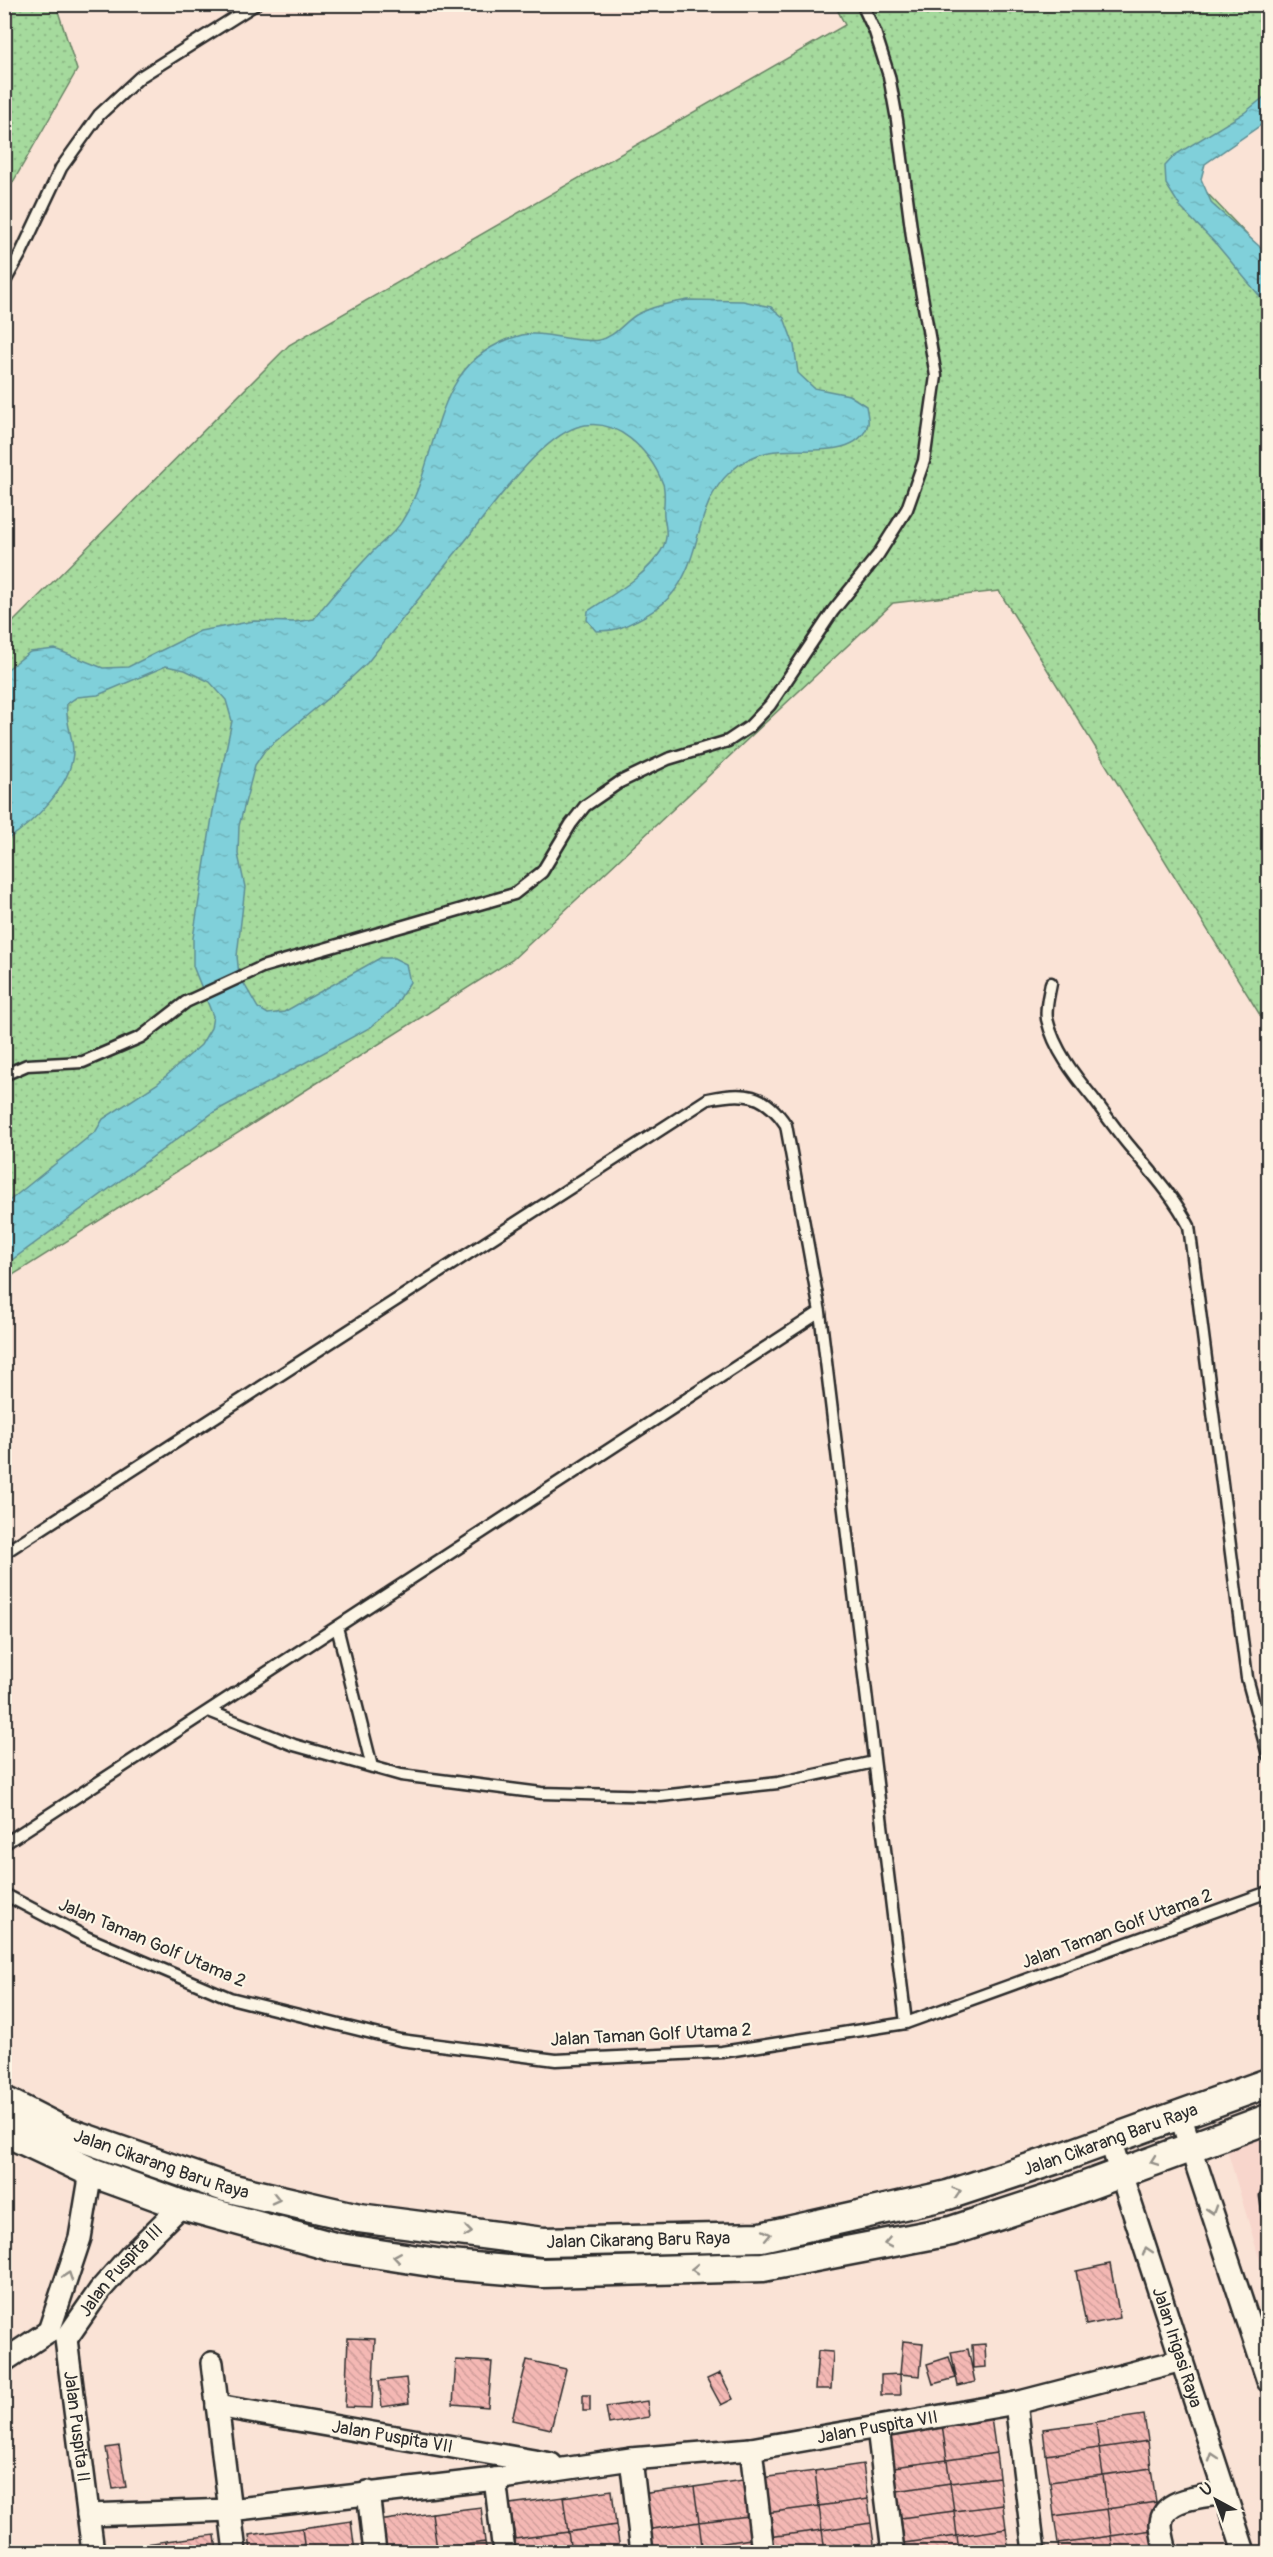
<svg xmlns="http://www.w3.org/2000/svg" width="1273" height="2557" font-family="Pangolin,sans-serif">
	<defs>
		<pattern id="grass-dots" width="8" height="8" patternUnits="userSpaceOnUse" patternTransform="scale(1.5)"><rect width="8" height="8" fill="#a5da9d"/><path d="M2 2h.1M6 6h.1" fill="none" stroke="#8ebb87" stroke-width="1.8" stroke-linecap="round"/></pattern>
		<pattern id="water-ripples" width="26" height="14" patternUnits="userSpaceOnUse" patternTransform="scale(1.5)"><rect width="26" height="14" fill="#80d0da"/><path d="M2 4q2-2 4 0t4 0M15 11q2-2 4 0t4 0" fill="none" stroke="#6fb3bb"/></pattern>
		<pattern id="building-back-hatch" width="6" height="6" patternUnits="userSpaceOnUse" patternTransform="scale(1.5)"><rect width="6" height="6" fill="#f4b8b4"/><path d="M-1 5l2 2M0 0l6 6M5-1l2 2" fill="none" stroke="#d19e9b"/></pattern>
	</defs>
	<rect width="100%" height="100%" fill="#fae3d6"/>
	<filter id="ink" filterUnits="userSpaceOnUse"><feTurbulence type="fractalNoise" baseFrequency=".0167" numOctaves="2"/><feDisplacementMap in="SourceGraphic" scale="12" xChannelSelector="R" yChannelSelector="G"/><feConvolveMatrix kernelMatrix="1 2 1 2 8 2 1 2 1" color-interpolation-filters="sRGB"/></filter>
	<g filter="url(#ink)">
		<path fill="#f8d6cc" d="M1268 2131V2288L1226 2146Z"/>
		<path fill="url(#grass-dots)" stroke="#688264" stroke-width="1.5" d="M5 4 56 5 77 70 5 196Z
			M835 5H1268V119L1187 172 1268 257V1028L999 591 893 603 512 960 5 1280V630L289 345 845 25Z"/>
		<path fill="url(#water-ripples)" stroke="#5e8e94" stroke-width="1.5" d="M1268 94V120L1205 164 1201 179 1212 204 1268 254V306L1217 245 1181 208 1166 184 1165 166 1175 155 1244 113Z
			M688 300 743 301 771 307 784 318 794 345 798 373 814 388 849 395 866 406C867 412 869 420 868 424 858 461 797 446 769 452 753 455 742 461 730 472 684 515 711 584 639 619 621 628 617 631 596 631L587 620 588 611C613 594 645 577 661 551 669 538 666 529 664 516 663 506 666 494 663 484 650 451 617 415 577 427 537 440 488 513 461 546 430 585 398 624 367 663L339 689 265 750 255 765 239 826 238 854 245 887 237 956 239 975 258 1008 268 1014 284 1012 380 958H394L406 964 410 982 394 1008 371 1027 214 1112 5 1265 4 1205 96 1131 103 1119 157 1084 201 1045 211 1028 213 1016 193 966V938L213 811 232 721 226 700 210 682 185 670 166 666 98 695 77 697 67 704C65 720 72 734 73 750 73 786 32 824 5 841V671L30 652 55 649 103 668 128 667 200 631 254 621 295 622 314 619C332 594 353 573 374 550 383 541 396 532 402 521 444 455 427 359 522 335 543 330 577 344 599 340 615 337 623 323 636 315 653 306 670 303 688 300Z"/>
		<path fill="url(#building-back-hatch)" stroke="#2b2b2b" stroke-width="1.5" d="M1110 2264 1120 2318 1086 2325 1076 2271Z
			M348 2338 375 2339 372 2408 345 2407Z
			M903 2341 923 2343 920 2376 900 2374Z
			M985 2344 986 2367 973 2368 972 2345Z
			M968 2349 975 2382 958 2386 951 2352Z
			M818 2351 833 2352 831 2389H815Z
			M949 2357 956 2378 933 2384 927 2364Z
			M456 2360 492 2362 488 2407 453 2404Z
			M527 2360 566 2369 551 2429 512 2420Z
			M720 2373 733 2399 721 2405 707 2379Z
			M900 2374 901 2395H881V2375Z
			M406 2378 409 2403 382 2407 379 2381Z
			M583 2395H590V2411H583Z
			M647 2401 649 2417 609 2424 606 2407Z
			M1144 2415 1148 2441 1099 2448 1096 2422Z
			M991 2418 996 2453 947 2460 942 2425Z
			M1096 2422 1099 2448 1046 2455 1043 2429Z
			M942 2425 947 2460 894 2467 889 2432Z
			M1148 2441 1151 2468 1103 2475 1099 2448Z
			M119 2446 126 2487 113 2489 106 2448Z
			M1099 2448 1103 2475 1050 2482 1046 2455Z
			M996 2453 999 2477 950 2483 947 2460Z
			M947 2460 950 2483 897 2491 894 2467Z
			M863 2464 868 2499 819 2506 815 2471Z
			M1151 2468 1156 2502 1107 2509 1103 2475Z
			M815 2471 819 2506 766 2513 761 2478Z
			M1103 2475 1107 2509 1054 2516 1050 2482Z
			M999 2477 1003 2505 954 2511 950 2483Z
			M743 2480 748 2516 699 2522 694 2487Z
			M950 2483 954 2511 901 2518 897 2491Z
			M694 2487 699 2522 646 2530 641 2494Z
			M612 2490 616 2525 568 2532 563 2497Z
			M563 2497 568 2532 515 2539 510 2504Z
			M868 2499 871 2523 822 2530 819 2506Z
			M1156 2502 1159 2529 1111 2536 1107 2509Z
			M1003 2505 1006 2529 957 2536 954 2511Z
			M819 2506 822 2530 769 2537 766 2513Z
			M481 2507 485 2542 437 2549 432 2513Z
			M1107 2509 1111 2536 1058 2543 1054 2516Z
			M954 2511 957 2536 904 2543 901 2518Z
			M432 2513 437 2549 410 2552H383L379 2521Z
			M748 2516 751 2539 702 2546 699 2522Z
			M351 2521 355 2552H305L302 2528Z
			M699 2522 702 2546 649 2552 646 2530Z
			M871 2523 875 2551 825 2552 822 2530Z
			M616 2525 620 2549 571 2552 568 2532Z
			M302 2528 305 2552H251L249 2535Z
			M1006 2529 1009 2552H959L957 2536Z
			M1159 2529 1163 2552H1113L1111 2536Z
			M822 2530 825 2552H771L769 2537Z
			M568 2532 571 2552H516L515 2539Z
			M215 2535 217 2552H167L166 2541Z
			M957 2536 959 2552H905L904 2543Z
			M1111 2536 1113 2552H1059L1058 2543Z
			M751 2539 753 2552H703L702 2546Z
			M166 2541 167 2552H113V2549Z
			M485 2542 487 2552H437V2549Z
			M702 2546 703 2552H656Z"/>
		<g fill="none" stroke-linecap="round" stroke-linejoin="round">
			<g stroke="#2b2b2b" stroke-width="15">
				<path id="lane" d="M4 283 21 253 61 168 99 115 140 77 256 4
					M1051 983C1049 995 1045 1007 1047 1019 1054 1049 1074 1075 1093 1098 1106 1115 1118 1133 1132 1149 1153 1174 1174 1197 1189 1226L1247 1678 1268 1755
					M4 1075 27 1065 83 1062 141 1037 186 1002 262 967 514 894 542 872 571 824 585 806 620 782 668 759 728 741 749 727 770 705 833 611 878 555 907 509 924 461 936 376 913 244 897 120 889 76 875 32 862 4
					M4 1553 708 1099C744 1091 765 1093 786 1125L820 1312 906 2023
					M337 1627 372 1767
					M209 1711 294 1745 401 1775 541 1793 661 1796 778 1783 874 1762
					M4 1844 820 1312
					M4 1894 86 1937 230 1998 400 2040 556 2060 722 2052 906 2023 1268 1892
					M1268 2189 1266 2196 1268 2210
					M1252 2333 1268 2326"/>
			</g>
			<g stroke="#2b2b2b" stroke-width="26">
				<g id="street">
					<path d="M1180 2115 1268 2381"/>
					<path id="s1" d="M1110 2140 1244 2552"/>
					<path d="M49 2331 80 2238 91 2172"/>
					<path id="s2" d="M66 2339 93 2552"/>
					<path id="s3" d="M66 2339 100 2290 130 2256 182 2205"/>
					<path d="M4 2361 49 2331"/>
					<path d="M212 2363 235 2552"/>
					<path d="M1016 2403 1034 2552"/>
					<path id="s4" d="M217 2406 551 2464"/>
					<path d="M878 2428 893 2552"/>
					<path d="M751 2449 763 2552"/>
					<path d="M631 2459 642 2552"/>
					<path d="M495 2479 504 2552"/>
					<path d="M368 2492 375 2552"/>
					<path id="s5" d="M88 2515 230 2510 495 2479 631 2459 751 2449 1016 2403 1182 2360"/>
					<path d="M1166 2552C1164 2543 1161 2533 1161 2524 1162 2497 1205 2497 1225 2493"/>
				</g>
			</g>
			<g stroke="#2b2b2b" stroke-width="33">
				<g id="secondary">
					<path id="s6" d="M4 2101 61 2130 225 2187 359 2218 543 2242 761 2237 948 2195 1060 2158 1268 2083"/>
					<path d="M4 2131 91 2172 182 2205 334 2247 450 2265 543 2273 763 2267 951 2231 1064 2194 1268 2119"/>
				</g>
			</g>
			<use href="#lane" stroke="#fcf5e5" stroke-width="10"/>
			<use href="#street" stroke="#fcf5e5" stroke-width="21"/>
			<use href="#secondary" stroke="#fcf5e5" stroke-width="28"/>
		</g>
		<defs><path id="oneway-chevron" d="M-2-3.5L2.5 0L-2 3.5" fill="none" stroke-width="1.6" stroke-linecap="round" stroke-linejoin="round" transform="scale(1.5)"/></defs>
		<g stroke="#949088">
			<use href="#oneway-chevron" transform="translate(1154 2161) rotate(160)"/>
			<use href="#oneway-chevron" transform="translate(957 2192) rotate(-18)"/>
			<use href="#oneway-chevron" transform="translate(276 2199) rotate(13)"/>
			<use href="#oneway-chevron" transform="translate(1212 2210) rotate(72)"/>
			<use href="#oneway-chevron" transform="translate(468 2232) rotate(7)"/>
			<use href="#oneway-chevron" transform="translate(767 2235) rotate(-11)"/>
			<use href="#oneway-chevron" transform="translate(888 2243) rotate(169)"/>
			<use href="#oneway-chevron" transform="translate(1147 2251) rotate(-108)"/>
			<use href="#oneway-chevron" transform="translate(397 2257) rotate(-171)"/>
			<use href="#oneway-chevron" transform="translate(695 2269) rotate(179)"/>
			<use href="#oneway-chevron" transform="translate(68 2276) rotate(-71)"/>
			<use href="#oneway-chevron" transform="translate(1213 2457) rotate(-108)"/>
		</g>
	</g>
	<g text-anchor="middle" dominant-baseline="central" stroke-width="4.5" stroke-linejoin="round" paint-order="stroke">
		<g font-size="18" fill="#2b2b2b" stroke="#fcf5e5">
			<text transform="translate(1117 1929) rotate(-20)">Jalan Taman Golf Utama 2</text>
			<text transform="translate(152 1943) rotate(23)">Jalan Taman Golf Utama 2</text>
			<text transform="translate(651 2035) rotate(-3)">Jalan Taman Golf Utama 2</text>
			<text stroke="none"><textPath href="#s6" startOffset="1142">Jalan Cikarang Baru Raya</textPath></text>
			<text stroke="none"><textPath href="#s6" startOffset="170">Jalan Cikarang Baru Raya</textPath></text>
			<text stroke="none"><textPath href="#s6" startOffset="656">Jalan Cikarang Baru Raya</textPath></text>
			<text stroke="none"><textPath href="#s3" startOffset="88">Jalan Puspita III</textPath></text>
			<text stroke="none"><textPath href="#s1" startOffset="218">Jalan Irigasi Raya</textPath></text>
			<text stroke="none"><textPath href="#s2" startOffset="88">Jalan Puspita II</textPath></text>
			<text stroke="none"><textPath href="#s5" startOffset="795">Jalan Puspita VII</textPath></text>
			<text stroke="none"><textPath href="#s4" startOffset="178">Jalan Puspita VII</textPath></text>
		</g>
	</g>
	<rect width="1273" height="2557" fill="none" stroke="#fcf5e5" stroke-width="24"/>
	<rect x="12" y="12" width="1249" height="2533" fill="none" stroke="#2b2b2b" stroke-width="2" filter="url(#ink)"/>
	<g transform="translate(1216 2500) rotate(319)" stroke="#fcf5e5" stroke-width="4.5" paint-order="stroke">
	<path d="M0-4.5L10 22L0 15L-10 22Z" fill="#2b2b2b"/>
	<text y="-9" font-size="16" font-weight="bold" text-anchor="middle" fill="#2b2b2b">U</text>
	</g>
</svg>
